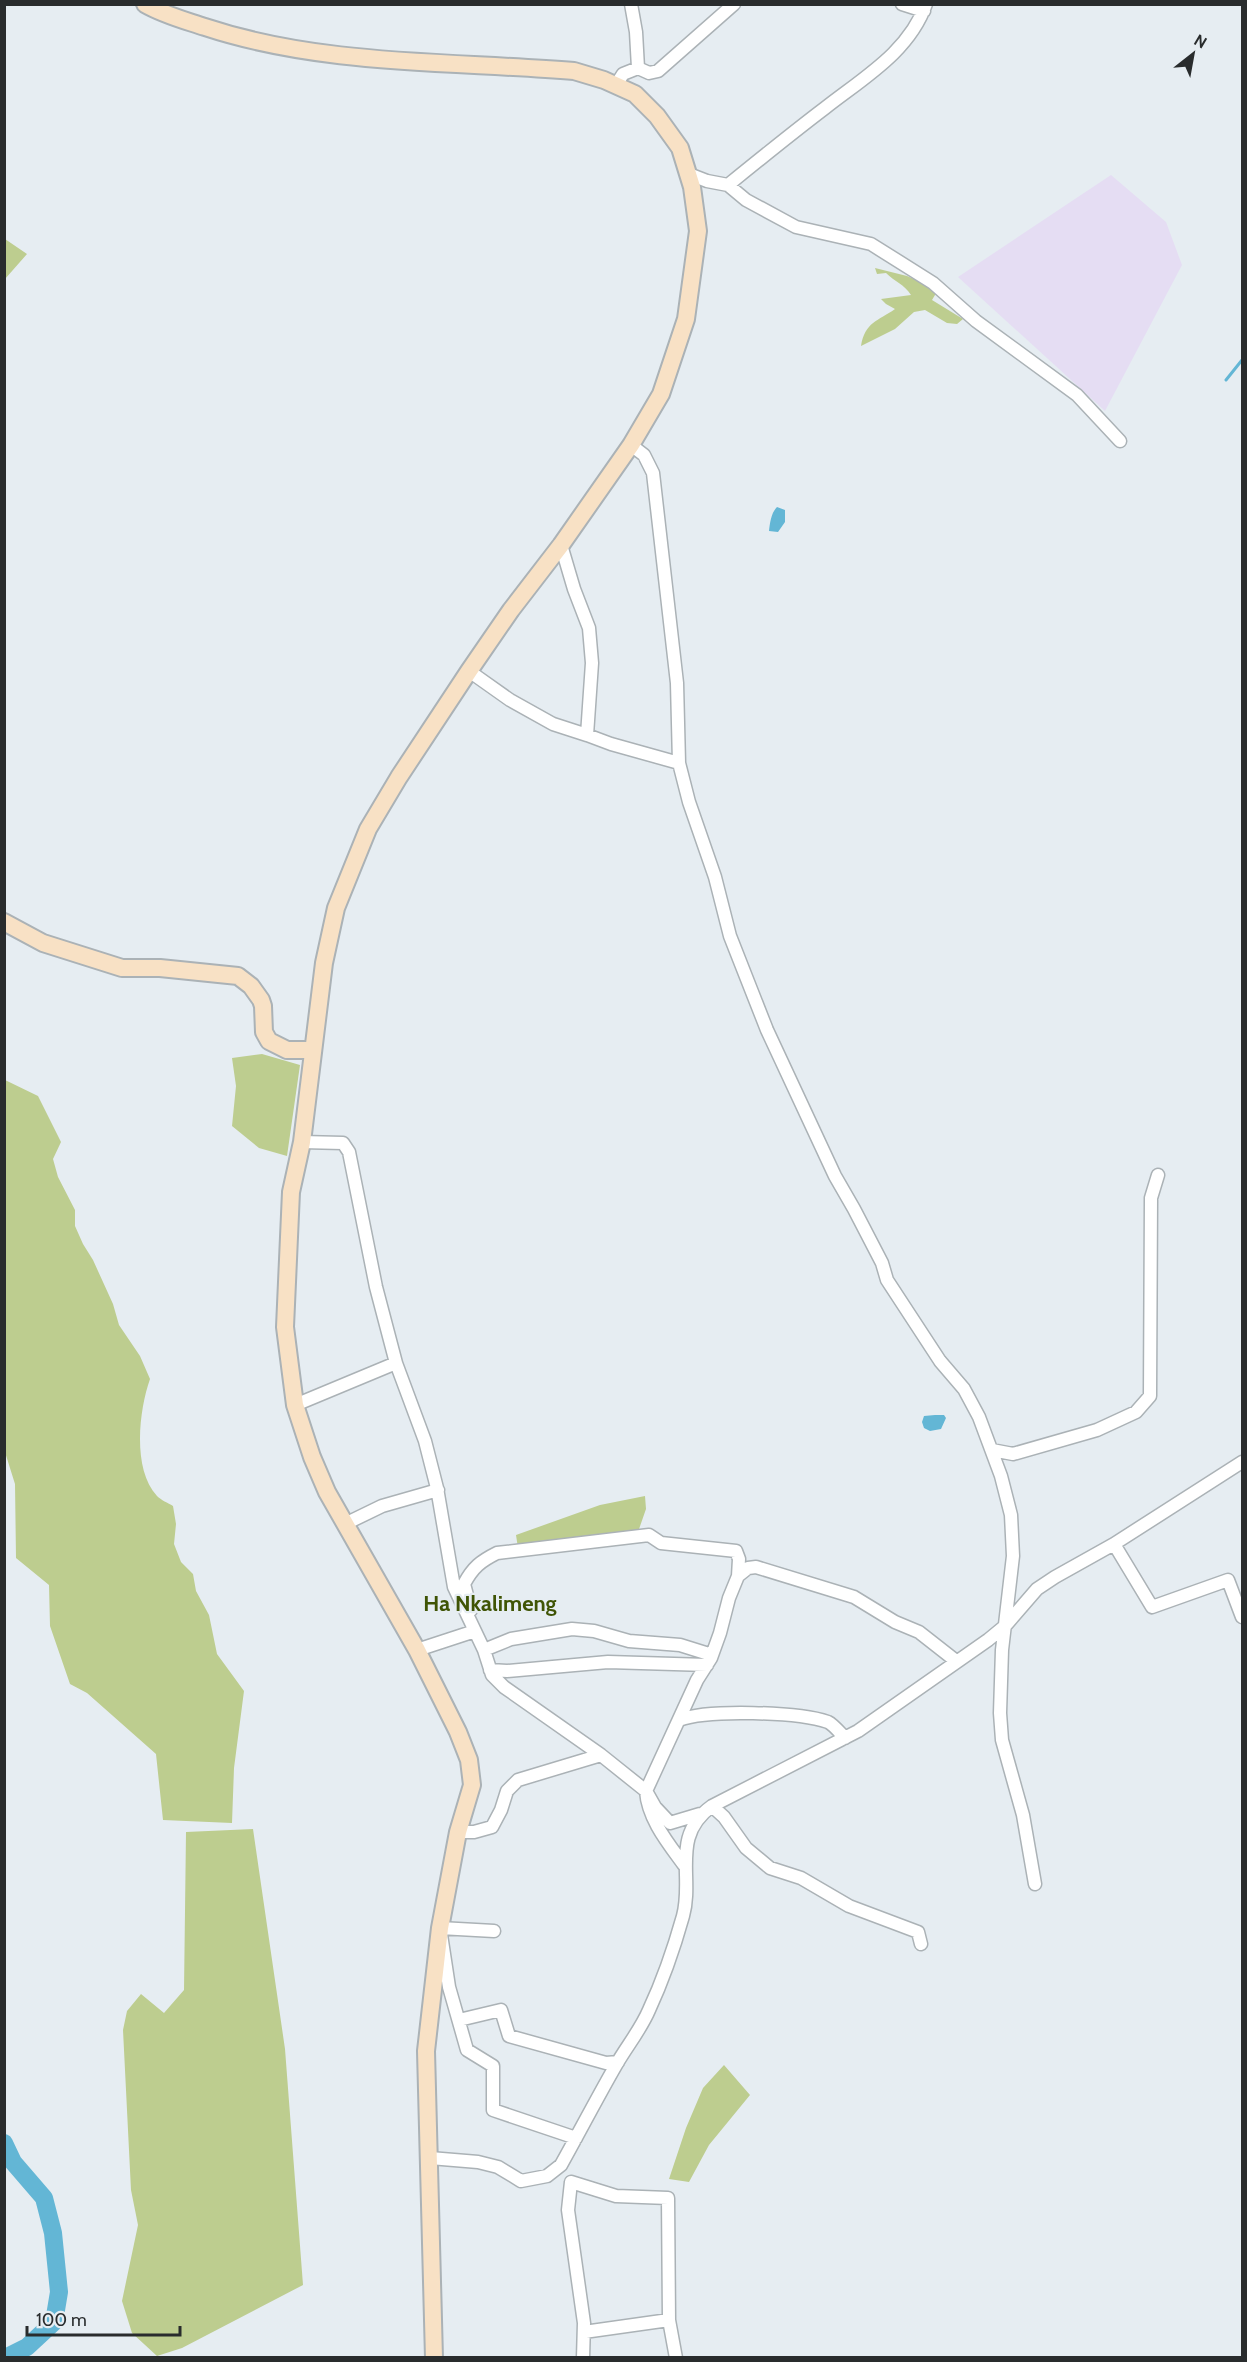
<svg xmlns="http://www.w3.org/2000/svg" width="1247" height="2362" font-family="Cabin,sans-serif">
	<rect width="100%" height="100%" fill="#e6edf2"/>
	<path fill="#e5ddf3" d="M1111 175 1166 222 1182 265 1105 411 958 277Z"/>
	<path fill="#bdcd8f" d="M5 239 27 254 5 279Z
		M875 268 907 276 938 290 932 300 963 319 957 324 947 323 925 310 914 312 895 329 861 346C865 322 878 321 895 309L886 304 881 299 911 295C904 284 895 282 886 273L877 274Z
		M262 1054 300 1065 287 1156 259 1148 232 1126 236 1086 232 1058Z
		M5 1080 38 1096 61 1142 53 1159 58 1177 75 1210V1226L83 1244 93 1260 113 1304 119 1325 140 1356 150 1379C139 1410 132 1469 157 1496 161 1500 168 1503 173 1506L176 1524 174 1544 181 1562 193 1574 196 1591 209 1615 217 1654 244 1691 234 1768 232 1823 163 1820 156 1754 87 1693 70 1684 50 1626 49 1585 16 1558 15 1484 4 1449Z
		M645 1496 646 1509 638 1532 518 1548 516 1535 600 1505Z
		M253 1829 285 2049 303 2285 182 2348 157 2356 132 2333 122 2301 138 2225 131 2190 123 2030 127 2011 141 1994 164 2013 184 1990 186 1832Z
		M724 2065 750 2095 709 2145 689 2182 669 2179 686 2128 703 2088Z"/>
	<path fill="#63b6d5" d="M777 507 785 510V522L778 532 769 531C770 523 771 513 777 507Z
		M935 1415H944L946 1418 941 1429 930 1431 924 1428 922 1422 924 1416Z"/>
	<g fill="none" stroke-linecap="round" stroke-linejoin="round">
		<path stroke="#63b6d5" stroke-width="3" d="M1226 380 1242 360
			M4 1983V1989"/>
		<path stroke="#63b6d5" stroke-width="18" d="M4 2143 13 2162 44 2198 53 2233 59 2292 54 2322 27 2347 5 2358"/>
		<g stroke="#abb2b6" stroke-width="15">
			<path id="street" d="M902 4 924 11
				M638 68 649 73 658 71 734 4
				M616 85 623 74 638 68 636 32 631 4
				M689 174 707 181 728 185 746 200 796 227 871 244 933 283 976 321 1077 395 1120 441
				M728 185C760 159 792 133 825 108 863 78 909 52 926 4
				M631 445 644 455 653 473 677 683 679 763 689 802 715 877 730 936 767 1030 835 1176 854 1209 882 1263 887 1280 940 1361 964 1389 979 1417 1001 1476 1011 1515 1013 1556 1002 1650 1000 1713 1002 1740 1023 1815 1035 1884
				M561 545 574 589 589 628 592 663 587 735 611 744 679 763
				M469 671 510 700 553 724 587 735
				M302 1142 343 1143 349 1152 376 1287 396 1363
				M295 1405 396 1363 425 1441 437 1488 454 1587 484 1650 492 1675 504 1687 601 1755 646 1791C648 1819 668 1843 684 1865
				M992 1450 1013 1454 1097 1430 1136 1412 1150 1396 1151 1198 1158 1175
				M345 1524 382 1506 438 1490
				M1114 1544 1152 1607 1228 1580 1242 1617
				M738 1576 748 1568 756 1567 854 1597 895 1622 919 1632 956 1661
				M471 1610 464 1584C473 1567 481 1561 497 1553L649 1535 661 1543 736 1551 739 1559 738 1576 729 1598 720 1633 711 1658 697 1680 646 1791 655 1807 670 1823 700 1814
				M417 1650 475 1631
				M484 1650 511 1639 572 1629 594 1631 629 1641 680 1645 712 1655
				M490 1670 507 1671 608 1662 707 1665
				M679 1720C708 1709 798 1712 828 1722 834 1725 840 1733 845 1738
				M712 1806 724 1817 746 1848 770 1868 801 1878 849 1906 918 1932 921 1944
				M458 1832H474L492 1827 501 1810 507 1791 518 1780 601 1755
				M494 1931 440 1928 449 1987 467 2050 493 2066V2110L576 2138
				M459 2020 501 2010 509 2036 606 2063 618 2062
				M430 2158 478 2162 498 2167 521 2181 547 2176 561 2165C580 2131 597 2098 616 2065 627 2046 641 2029 649 2010 663 1980 674 1948 683 1916 694 1877 670 1836 712 1806L858 1731 988 1640 1005 1626 1037 1589 1055 1577 1114 1544 1242 1462
				M584 2332 669 2320
				M583 2358 584 2323 568 2210 571 2182 616 2196 668 2198 669 2320 676 2358"/>
		</g>
		<g stroke="#abb2b6" stroke-width="20">
			<path id="secondary" d="M145 4C164 15 184 20 205 27 323 66 451 61 574 71L604 80 635 94 657 116 680 148 692 187 698 231 686 319 661 394 631 445 561 545 511 610 469 671 399 777 368 829 336 908 324 963 302 1142 291 1192 285 1327 295 1405 312 1457 327 1492 417 1650 458 1732 469 1760 472 1785 458 1832 440 1928 426 2051 434 2358
				M4 922 43 943 122 968H160L238 976 251 986 261 1000 263 1006 264 1032 269 1041 287 1050H313"/>
		</g>
		<use href="#street" stroke="#fff" stroke-width="12"/>
		<use href="#secondary" stroke="#f8e1c5" stroke-width="16"/>
	</g>
	<g text-anchor="middle" dominant-baseline="central" stroke-width="4.5" stroke-linejoin="round" paint-order="stroke">
		<g font-size="22" font-weight="bold" fill="#3f5405" stroke="#e6edf2">
			<text x="490" y="1603">Ha Nkalimeng</text>
		</g>
	</g>
	<rect width="1247" height="2362" fill="none" stroke="#292c2d" stroke-width="12"/>
	<g transform="translate(1193 54) rotate(31)" stroke="#e6edf2" stroke-width="4.5" paint-order="stroke">
	<path d="M0-4.5L10 22L0 15L-10 22Z" fill="#292c2d"/>
	<text y="-9" font-size="16" font-weight="bold" text-anchor="middle" fill="#292c2d">N</text>
	</g>
	<path d="M27 2326v9h153v-9" fill="none" stroke="#292c2d" stroke-width="3"/>
	<text x="36" y="2326" font-size="18" fill="#292c2d" stroke="#e6edf2" stroke-width="4.5" paint-order="stroke">100 m</text>
</svg>
